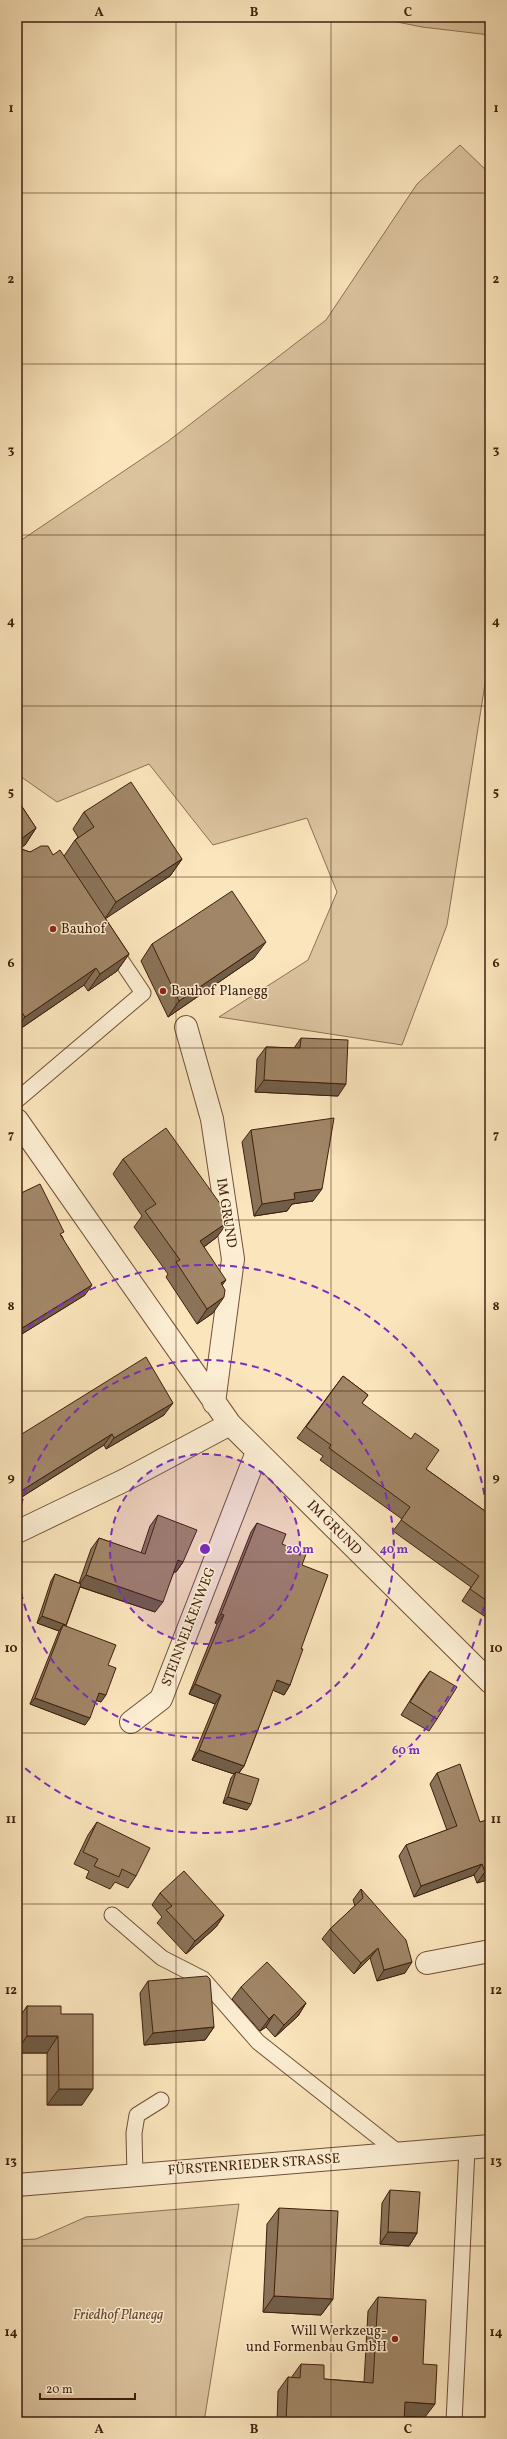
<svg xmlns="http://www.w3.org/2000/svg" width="507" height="2439" font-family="Vollkorn,serif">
	<rect width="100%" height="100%" fill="#fbe5bc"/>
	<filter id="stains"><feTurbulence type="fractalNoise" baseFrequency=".005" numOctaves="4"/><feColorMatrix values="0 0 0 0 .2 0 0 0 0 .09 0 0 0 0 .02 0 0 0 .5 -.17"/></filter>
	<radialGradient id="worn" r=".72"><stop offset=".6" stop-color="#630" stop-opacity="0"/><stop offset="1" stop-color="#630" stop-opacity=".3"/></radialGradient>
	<path fill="#dbc39e" stroke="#8e7154" d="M372 17H490V35L422 27Z
		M460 145 488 172 490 170V652L447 925 402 1045 219 1017 308 960 337 892 307 818 213 845 149 764 57 802 17 774V543L167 442 326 320 417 184Z
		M239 2204 204 2422H17V2240L36 2239 86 2217Z"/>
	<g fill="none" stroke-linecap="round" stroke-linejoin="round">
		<g stroke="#6f5037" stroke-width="17">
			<path id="service" d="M17 1100 143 993 112 947
				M112 1915 162 1958 203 1979 258 2042 400 2154
				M135 2175 134 2133 137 2115 161 2100
				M454 2422 467 2149"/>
		</g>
		<g stroke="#6f5037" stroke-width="24">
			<path id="minor" d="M186 1027 212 1119 233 1259 214 1403
				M17 1120 230 1424 490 1682
				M17 1532 125 1480 230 1424
				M131 1722 161 1699 257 1452
				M427 1963 490 1951
				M17 2185 490 2146"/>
		</g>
		<use href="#service" stroke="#fceed3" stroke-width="15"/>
		<use href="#minor" stroke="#fceed3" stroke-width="22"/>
	</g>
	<path fill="#8a7359" stroke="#401f0b" d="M17 799 36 828 25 845 21 847V849L30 852 64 856 75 840 78 837 73 829 84 812 182 859 170 876 105 918 129 954 117 971 88 991 84 985 17 1031Z
		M152 944 254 958 168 1017 141 961Z
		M301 1038 338 1096 255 1092 257 1059 266 1047 294 1048Z
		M251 1130 313 1201 292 1204 287 1211 254 1216 242 1142Z
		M123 1159 217 1237 204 1247 222 1285 213 1313 197 1324 166 1277 168 1274 134 1227 142 1216 113 1174Z
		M17 1195 62 1236 85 1295 17 1337Z
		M343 1376 368 1395 362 1403 426 1469 485 1511 490 1506V1620L462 1601 471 1587 393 1531 402 1519 320 1460 323 1456 297 1438Z
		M164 1415 106 1449 104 1445 17 1500V1437Z
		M158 1515 183 1562 176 1572H174L155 1612 80 1587 66 1626 108 1665 101 1702 96 1700 85 1725 30 1704 59 1631 37 1623 51 1581 55 1574 79 1583 91 1549 99 1538 141 1553 150 1526Z
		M257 1523 282 1544 302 1565 301 1649 290 1685 284 1695 273 1690 244 1766 239 1773 247 1810 223 1803 231 1778 234 1774 192 1760 215 1704 189 1694 217 1624 215 1623 251 1532Z
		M430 1671 437 1719 429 1731 401 1715 421 1683Z
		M437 1773 490 1879 477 1883 474 1875 414 1897 399 1856 406 1845 447 1830 430 1784Z
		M97 1822 136 1876 128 1888 115 1882 110 1889 86 1878 89 1871 74 1864 88 1835Z
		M361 1889 405 1973 377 1981 370 1958 354 1974 322 1939 330 1929 355 1906 353 1900Z
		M160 1893 224 1915 216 1927 186 1954 157 1923 162 1917 152 1905Z
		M148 1981 214 2027 205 2040 144 2045 140 1993Z
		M241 1987 306 2003 298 2016 275 2037 266 2027 260 2031 232 1999Z
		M27 2006 61 2014 82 2105H47V2053H17V2021Z
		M390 2190 417 2233 409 2246 380 2244 382 2203Z
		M279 2208 333 2299 321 2315 263 2312 267 2224Z
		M378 2297 423 2364 425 2417 404 2416V2422H277L278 2391 288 2377 291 2378 301 2364 324 2379 364 2382 368 2311Z"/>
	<path fill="#715e48" stroke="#401f0b" d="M36 828 25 845 17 850 21 839Z
		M182 859 170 876 105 919 116 902Z
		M266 942 254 958 168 1017 179 1001Z
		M129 954 117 971 88 991 100 974Z
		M96 968 84 985 17 1031V1028L25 1017Z
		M264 1080 346 1084 338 1096 255 1092Z
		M322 1189 313 1201 292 1204 287 1211 254 1216 262 1204 294 1193Z
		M228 1222 217 1237 190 1257 200 1241Z
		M226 1280 215 1295 221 1283Z
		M92 1285 85 1295 17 1337V1333L19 1330Z
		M224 1297 213 1313 197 1324 207 1309Z
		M173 1403 164 1415 106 1449 114 1438Z
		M112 1434 104 1445 17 1500V1496L21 1491Z
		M178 1560 183 1562 176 1572 171 1571Z
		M86 1575 163 1602 155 1612 78 1586Z
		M221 1614 224 1615 217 1624 215 1623Z
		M42 1616 66 1625 62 1632 63 1625 59 1631 37 1623Z
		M277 1680 290 1685 284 1695 270 1689Z
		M195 1684 221 1695 215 1704 189 1694Z
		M99 1693 106 1695 101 1702 94 1700Z
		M35 1698 90 1718 85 1725 30 1704Z
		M199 1750 244 1766 237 1775 236 1772 234 1774 192 1760Z
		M228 1797 251 1804 247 1810 223 1803Z
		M482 1864 474 1875 414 1897 421 1886Z
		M490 1871V1879L477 1883 485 1872Z
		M224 1915 216 1927 186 1954 195 1941Z
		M378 1948 370 1958 354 1974 361 1963Z
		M412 1962 405 1973 377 1981 384 1970Z
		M306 2003 298 2016 275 2037 284 2025Z
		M274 2014 266 2027 260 2031 269 2019Z
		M214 2027 205 2040 144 2045 153 2033Z
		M27 2036H58L47 2053H17V2051Z
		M59 2089H93L82 2105H47Z
		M388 2232 417 2233 409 2246 380 2244Z
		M274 2296 333 2299 321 2315 263 2312Z
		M405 2402 435 2404 425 2417 395 2416Z"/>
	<path fill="#a18667" stroke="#401f0b" d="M131 782 182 859 116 902 75 840 94 827 84 812Z
		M17 799 36 828 21 839V849L30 852 41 846H48L53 855 60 850 129 954 100 974 96 968 25 1017 17 1005Z
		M232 891 266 942 179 1001 152 944Z
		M301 1038 348 1040 346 1084 264 1080 266 1047 300 1048Z
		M334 1118 322 1189 294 1193 295 1199 262 1204 251 1130Z
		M166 1128 226 1212 228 1222 200 1241 226 1280 221 1283 225 1290 224 1297 207 1309 176 1262 180 1260 145 1211 156 1204 123 1159Z
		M40 1184 64 1232 60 1234 92 1285 19 1330 17 1325V1242L19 1241 17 1238V1195Z
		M146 1357 173 1403 114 1438 112 1434 21 1491 17 1485V1437Z
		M343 1376 368 1395 362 1403 411 1439 415 1433 439 1450 426 1469 485 1511 489 1505 490 1506V1603L470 1589 479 1576 401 1520 410 1507 329 1448 331 1445 306 1427Z
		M158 1515 197 1530 183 1562 178 1560 163 1602 86 1575 99 1538 145 1554Z
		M257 1523 286 1534 282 1544 306 1554 302 1565 328 1575 301 1649H303L290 1685 277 1680 244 1766 199 1750 221 1695 195 1684 224 1615 221 1614Z
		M55 1574 81 1584 66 1625 42 1616Z
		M63 1625 116 1645 108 1665 116 1668 106 1695 99 1693 90 1718 35 1698Z
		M430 1671 457 1687 437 1719 410 1702Z
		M460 1764 480 1822 486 1820 487 1824 490 1823V1871L485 1872 482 1864 421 1886 406 1845 457 1826 437 1773Z
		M236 1772 259 1779 251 1804 228 1797Z
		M97 1822 150 1848 136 1876 122 1869 119 1877 94 1866 98 1859 83 1852Z
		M184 1871 224 1915 195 1941 166 1910 172 1906 160 1893Z
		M361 1889 406 1940 412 1962 384 1970 378 1948 361 1963 330 1929 363 1898Z
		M267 1962 306 2003 284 2025 274 2014 269 2019 241 1987Z
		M207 1976 210 1979 214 2027 153 2033 148 1981Z
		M27 2006H61V2014H93V2089H59L58 2036H27Z
		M390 2190 420 2192 417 2233 388 2232Z
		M279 2208 338 2211 333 2299 274 2296Z
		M378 2297 426 2300 423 2364 437 2365 435 2404 405 2402 404 2422H286L288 2377 300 2378 301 2364 324 2365V2379L373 2383Z"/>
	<path fill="none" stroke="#401f0b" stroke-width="1" stroke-opacity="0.55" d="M176 17V2422M331 17V2422M17 193H490M17 364H490M17 535H490M17 706H490M17 877H490M17 1048H490M17 1220H490M17 1391H490M17 1562H490M17 1733H490M17 1904H490M17 2075H490M17 2246H490"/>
	<circle cx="205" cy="1549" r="95" fill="#7b2cbf" fill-opacity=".12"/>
	<g fill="none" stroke="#7b2cbf" stroke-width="2" stroke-dasharray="7 5">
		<circle cx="205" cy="1549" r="95"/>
		<path d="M17 1529A189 189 0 1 1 17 1569"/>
		<path d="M19 1335A284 284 0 1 1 19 1763"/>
	</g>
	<g fill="#8f2418" stroke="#fceed3" stroke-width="1.5">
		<circle cx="53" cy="929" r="4"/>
		<circle cx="163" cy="991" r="4"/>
		<circle cx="395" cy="2339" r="4"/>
	</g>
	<g text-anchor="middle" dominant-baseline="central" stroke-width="3" stroke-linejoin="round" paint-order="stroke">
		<g font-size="14" fill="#401f0b" stroke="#fceed3" text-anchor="start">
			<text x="61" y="929">Bauhof</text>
			<text x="171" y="991">Bauhof Planegg</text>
			<text x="387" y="2331" text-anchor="end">Will Werkzeug-<tspan x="387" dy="16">und Formenbau GmbH</tspan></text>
		</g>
		<g font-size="14" fill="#401f0b" stroke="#fceed3">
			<text transform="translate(226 1213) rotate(81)">IM GRUND</text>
			<text transform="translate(334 1528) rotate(45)">IM GRUND</text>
			<text transform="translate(189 1627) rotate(-69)">STEINNELKENWEG</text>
			<text transform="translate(254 2165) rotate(-4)">FÜRSTENRIEDER STRASSE</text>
		</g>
		<g font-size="14" font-style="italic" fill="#674830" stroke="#fceed3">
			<text x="118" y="2315">Friedhof Planegg</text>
		</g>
	</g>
	<circle cx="205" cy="1549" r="6" fill="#7b2cbf" stroke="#fceed3" stroke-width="2"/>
	<g font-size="12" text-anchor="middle" font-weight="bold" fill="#7b2cbf" stroke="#fceed3" stroke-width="3" stroke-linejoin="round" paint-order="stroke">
		<text x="300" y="1553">20 m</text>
		<text x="394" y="1553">40 m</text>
		<text x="406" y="1754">60 m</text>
	</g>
	<rect width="507" height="2439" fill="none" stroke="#fbe5bc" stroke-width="44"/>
	<path d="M40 2393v6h95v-6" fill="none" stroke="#401f0b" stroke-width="2"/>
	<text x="46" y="2393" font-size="12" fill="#401f0b" stroke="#fceed3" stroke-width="3" paint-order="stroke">20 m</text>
	<rect x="22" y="22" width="463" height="2395" fill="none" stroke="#401f0b" stroke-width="1.5"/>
	<g font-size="13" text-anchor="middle" font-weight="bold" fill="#401f0b">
		<text x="99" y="16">A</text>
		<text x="254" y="16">B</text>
		<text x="408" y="16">C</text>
		<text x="11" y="112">1</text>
		<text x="496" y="112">1</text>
		<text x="11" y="283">2</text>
		<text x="496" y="283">2</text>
		<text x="11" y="454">3</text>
		<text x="496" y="454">3</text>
		<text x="11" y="625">4</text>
		<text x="496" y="625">4</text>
		<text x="11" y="796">5</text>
		<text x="496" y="796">5</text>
		<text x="11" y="967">6</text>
		<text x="496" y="967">6</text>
		<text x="11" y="1139">7</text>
		<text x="496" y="1139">7</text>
		<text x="11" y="1310">8</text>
		<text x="496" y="1310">8</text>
		<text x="11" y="1481">9</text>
		<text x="496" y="1481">9</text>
		<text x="11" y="1652">10</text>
		<text x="496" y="1652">10</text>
		<text x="11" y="1823">11</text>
		<text x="496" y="1823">11</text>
		<text x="11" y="1994">12</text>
		<text x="496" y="1994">12</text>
		<text x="11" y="2165">13</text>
		<text x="496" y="2165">13</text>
		<text x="11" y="2336">14</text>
		<text x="496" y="2336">14</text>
		<text x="99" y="2433">A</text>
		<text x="254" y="2433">B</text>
		<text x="408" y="2433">C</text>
	</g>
	<rect width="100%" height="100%" filter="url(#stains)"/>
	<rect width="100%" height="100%" fill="url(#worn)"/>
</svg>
